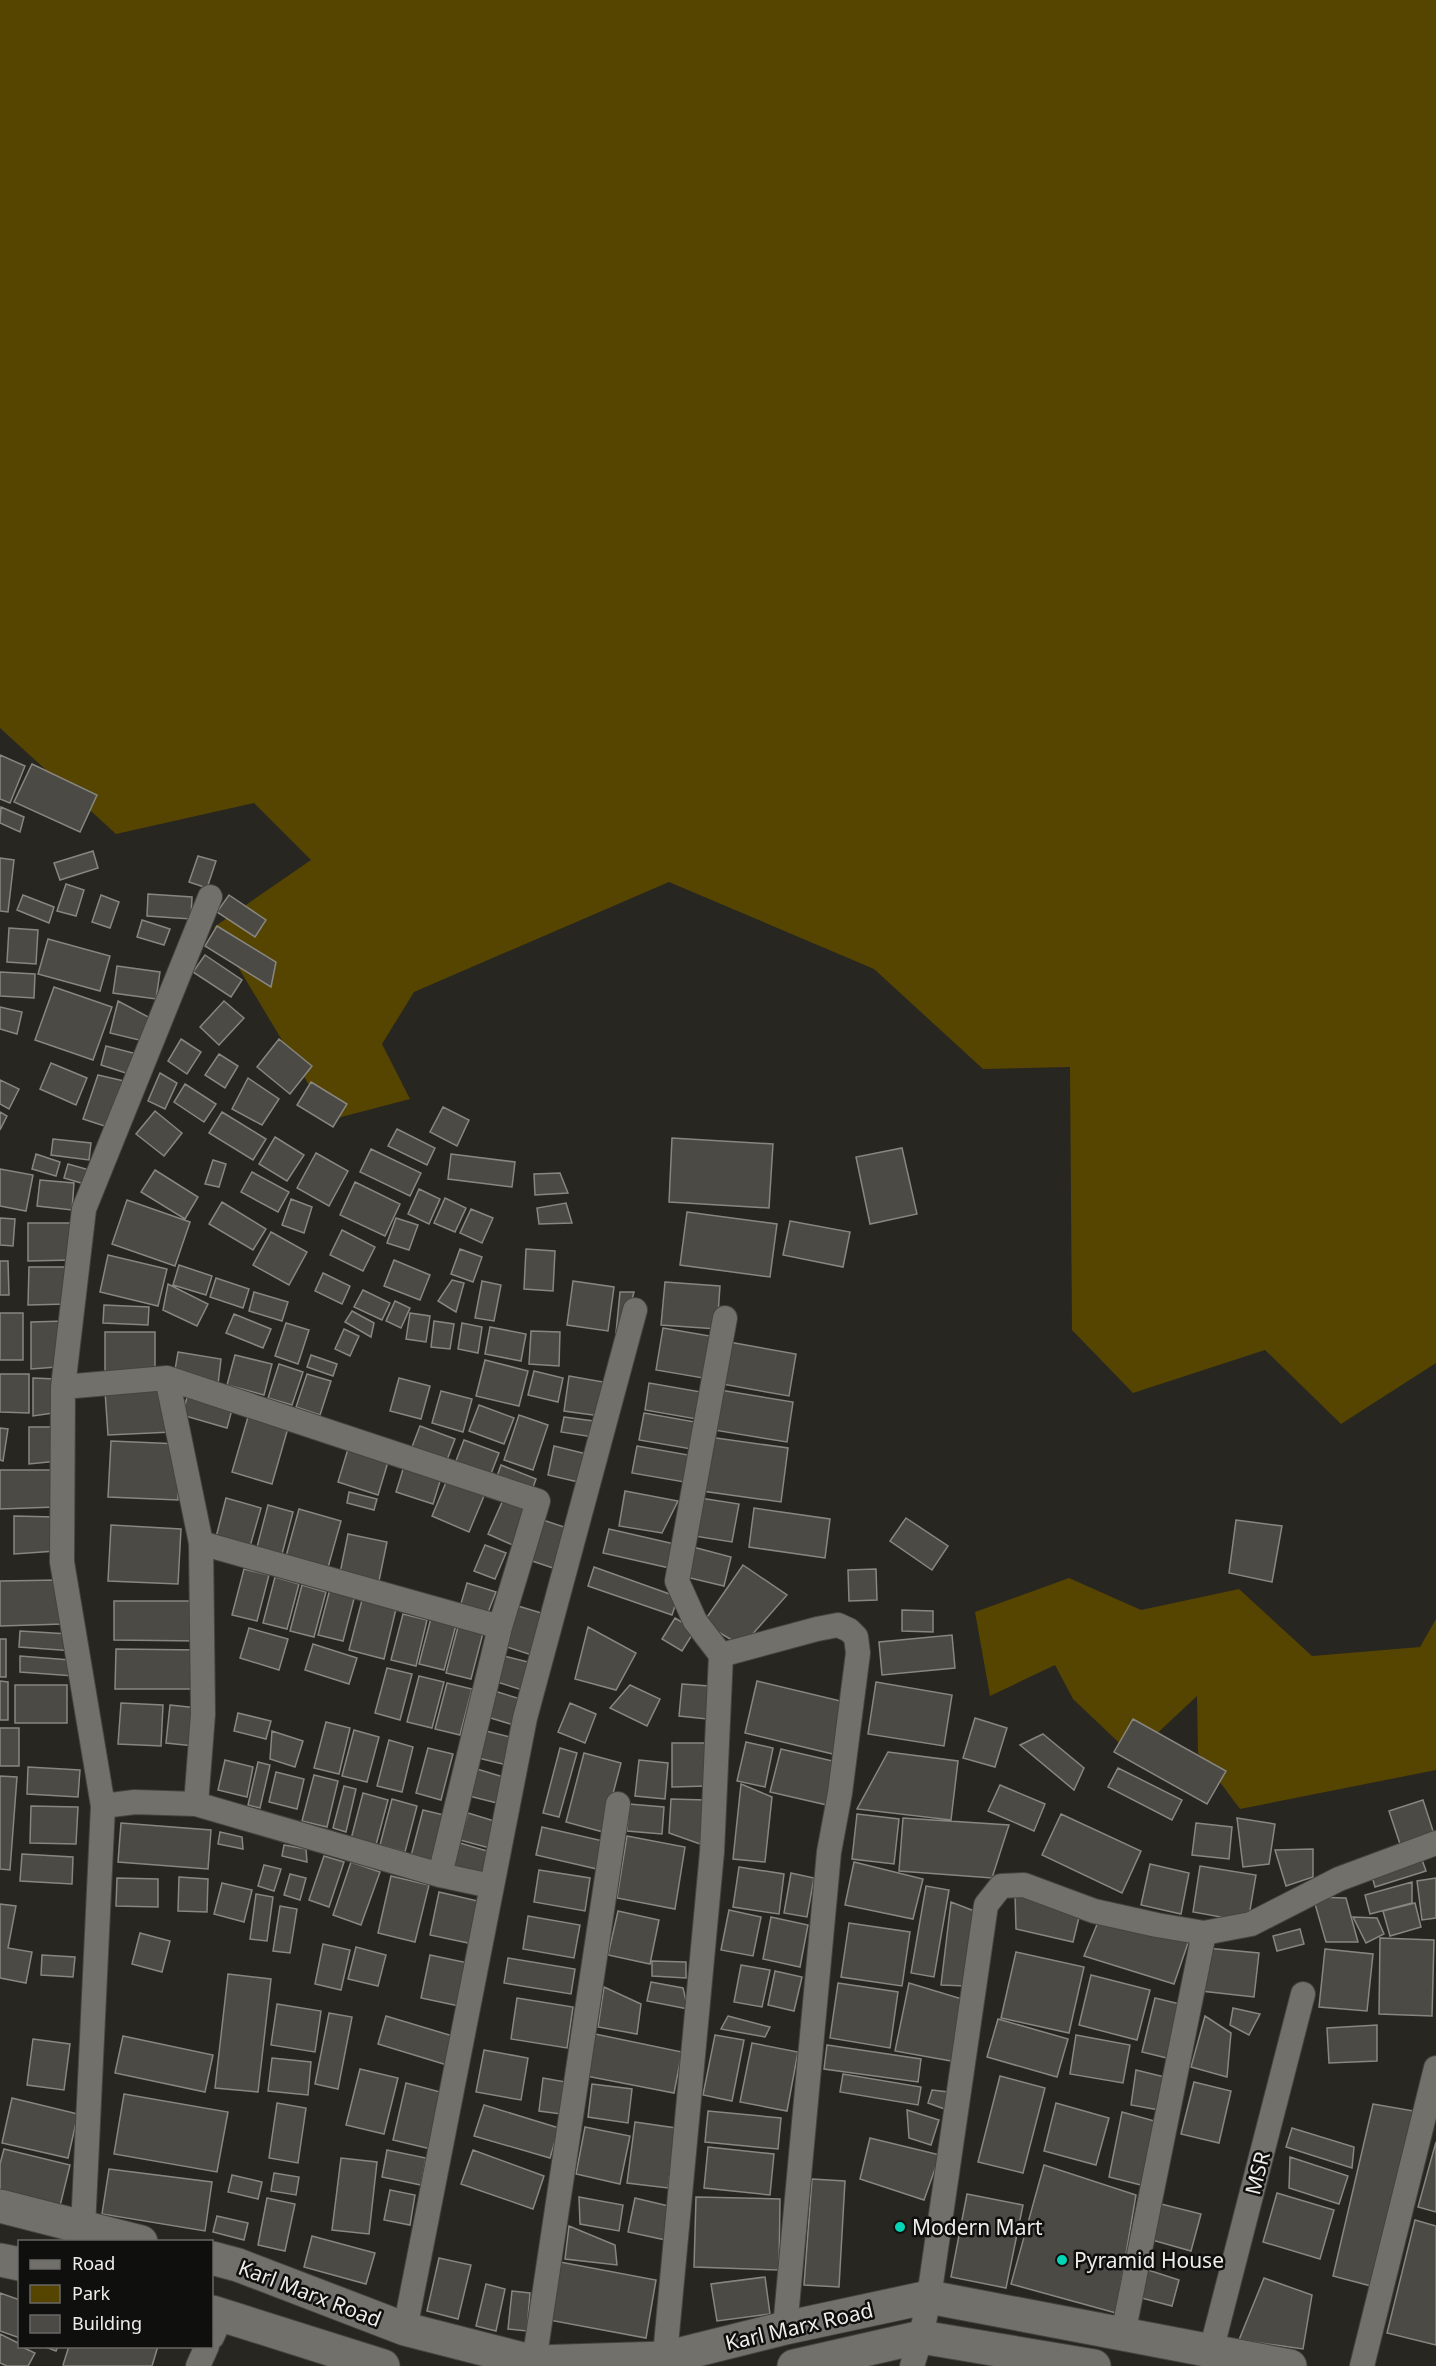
<svg xmlns="http://www.w3.org/2000/svg" width="1436" height="2366" font-family="'Noto Sans',sans-serif">
	<rect width="100%" height="100%" fill="#272621"/>
	<path fill="#564401" d="M0 0H1436V1363L1341 1424 1265 1350 1133 1393 1072 1330 1070 1067 983 1069 874 969 669 882 414 992 382 1044 410 1099 330 1120 214 927 311 860 254 803 116 834 0 728Z
		M1069 1578 1141 1610 1239 1589 1312 1656 1420 1647 1436 1619V1770L1240 1809 1198 1753 1197 1696 1133 1756 1073 1699 1055 1665 990 1696 975 1612Z"/>
	<path fill="#4b4a45" stroke="#888681" stroke-width="1.5" d="M0 755 25 766 10 803 0 799Z
		M32 764 97 795 80 832 14 802Z
		M1 807 24 817 20 832 0 823Z
		M93 851 98 868 60 880 54 863Z
		M198 856 216 861 207 888 189 882Z
		M0 858 14 860 8 912 0 911Z
		M66 884 84 890 76 916 57 911Z
		M148 894 192 897 191 919 147 916Z
		M23 895 54 907 49 923 17 910Z
		M101 895 119 902 110 928 92 922Z
		M229 895 266 920 255 937 217 912Z
		M142 920 170 929 164 945 137 937Z
		M217 926 276 962 271 987 205 946Z
		M9 928 38 930 36 964 7 962Z
		M48 939 110 956 100 991 38 974Z
		M205 955 242 980 231 997 193 972Z
		M117 966 160 972 156 999 113 993Z
		M0 972 35 974 34 998 0 996Z
		M54 987 112 1007 93 1060 35 1040Z
		M118 1001 154 1020 143 1041 110 1033Z
		M224 1001 244 1018 219 1045 200 1027Z
		M0 1007 22 1012 17 1034 0 1029Z
		M181 1039 201 1052 187 1074 168 1061Z
		M279 1039 312 1066 290 1094 257 1067Z
		M106 1046 137 1054 135 1076 101 1065Z
		M219 1054 238 1066 225 1088 205 1075Z
		M51 1063 87 1078 76 1105 40 1089Z
		M160 1073 177 1083 165 1109 148 1101Z
		M98 1075 133 1083 114 1129 83 1119Z
		M248 1078 279 1099 262 1125 232 1109Z
		M0 1080 19 1089 9 1109 0 1104Z
		M311 1082 347 1104 333 1127 297 1105Z
		M185 1084 216 1104 204 1122 174 1102Z
		M443 1107 469 1120 457 1146 430 1132Z
		M155 1111 182 1133 164 1156 136 1134Z
		M0 1112 7 1116 0 1130Z
		M222 1112 266 1139 253 1160 209 1133Z
		M397 1129 435 1148 427 1165 388 1146Z
		M275 1137 304 1155 287 1181 259 1164Z
		M672 1138 773 1144 769 1208 669 1202Z
		M53 1139 91 1143 89 1160 51 1155Z
		M902 1148 917 1214 870 1224 856 1157Z
		M371 1149 421 1173 410 1196 360 1172Z
		M316 1153 348 1171 329 1206 297 1188Z
		M36 1154 60 1162 56 1176 32 1169Z
		M451 1154 515 1162 512 1187 448 1179Z
		M213 1160 226 1164 219 1187 205 1184Z
		M68 1164 93 1171 88 1185 64 1178Z
		M0 1169 33 1175 26 1211 0 1206Z
		M155 1170 198 1197 185 1219 141 1192Z
		M252 1172 289 1192 278 1212 241 1192Z
		M560 1173 568 1193 535 1195 534 1174Z
		M40 1180 74 1183 72 1210 37 1206Z
		M355 1182 400 1204 385 1236 340 1215Z
		M419 1189 440 1199 429 1224 408 1214Z
		M445 1198 466 1208 455 1232 434 1223Z
		M291 1199 312 1207 304 1233 282 1225Z
		M127 1200 190 1222 175 1266 112 1244Z
		M222 1202 266 1229 253 1250 209 1224Z
		M566 1203 572 1223 539 1224 537 1208Z
		M471 1209 493 1218 482 1243 460 1233Z
		M687 1212 777 1224 770 1277 680 1265Z
		M0 1218 15 1219 13 1246 0 1245Z
		M396 1218 418 1225 409 1250 387 1243Z
		M790 1221 850 1232 843 1267 783 1255Z
		M28 1223H81L73 1260 28 1261Z
		M342 1230 375 1247 363 1271 330 1255Z
		M271 1232 307 1252 289 1285 253 1265Z
		M460 1249 482 1257 473 1282 451 1274Z
		M526 1249 555 1251 553 1291 524 1289Z
		M108 1255 167 1269 158 1306 100 1292Z
		M394 1260 430 1275 420 1300 384 1286Z
		M0 1261H8L9 1295H0Z
		M179 1265 212 1276 206 1295 173 1285Z
		M29 1267H75L68 1304 28 1305Z
		M323 1273 350 1286 342 1304 315 1291Z
		M216 1278 249 1289 243 1308 210 1297Z
		M452 1280 464 1283 456 1312 438 1301Z
		M482 1281 501 1285 494 1321 475 1318Z
		M573 1281 614 1287 608 1331 567 1325Z
		M665 1282 720 1286 717 1329 661 1325Z
		M168 1284 208 1304 197 1326 163 1310Z
		M363 1290 390 1303 382 1320 354 1307Z
		M254 1292 288 1302 282 1321 249 1311Z
		M620 1292H634L621 1341 615 1343Z
		M395 1301 410 1308 401 1328 386 1321Z
		M104 1305 149 1307 148 1325 103 1323Z
		M352 1311 374 1323 371 1337 345 1322Z
		M0 1313H23V1360H0Z
		M410 1313 430 1316 426 1342 406 1339Z
		M234 1314 271 1329 263 1348 226 1333Z
		M64 1321 57 1367 31 1369V1322Z
		M434 1321 454 1324 450 1349 431 1347Z
		M286 1323 309 1330 298 1364 275 1356Z
		M462 1323 482 1327 478 1353 458 1349Z
		M490 1327 526 1334 521 1361 485 1354Z
		M663 1328 710 1336 703 1378 656 1370Z
		M344 1329 359 1336 350 1356 335 1349Z
		M531 1331 560 1332 559 1366 529 1364Z
		M105 1332H155V1373H105Z
		M729 1342 796 1354 789 1396 722 1384Z
		M178 1352 221 1359 218 1384 174 1376Z
		M235 1355 272 1364 264 1395 227 1385Z
		M311 1355 337 1364 333 1376 307 1367Z
		M485 1360 528 1371 519 1406 476 1396Z
		M279 1364 303 1372 292 1405 268 1398Z
		M534 1371 563 1378 558 1402 528 1395Z
		M0 1374H29V1413L0 1412Z
		M307 1374 331 1381 320 1415 296 1407Z
		M569 1376 609 1383 600 1416 564 1411Z
		M33 1378 56 1379 60 1412 33 1416Z
		M399 1378 430 1386 421 1419 390 1411Z
		M649 1383 707 1393 702 1420 645 1410Z
		M169 1388 172 1432 108 1435 105 1391Z
		M720 1390 793 1402 787 1442 714 1430Z
		M441 1391 472 1399 463 1432 432 1423Z
		M188 1394 233 1406 227 1428 182 1415Z
		M479 1405 514 1418 504 1444 469 1431Z
		M644 1413 701 1423 697 1450 639 1440Z
		M519 1415 548 1425 533 1470 504 1460Z
		M248 1417 288 1428 272 1484 232 1472Z
		M564 1417 601 1422 599 1438 561 1432Z
		M420 1426 455 1439 445 1465 410 1452Z
		M29 1427H55L58 1461 29 1464Z
		M0 1428 8 1429 3 1461 0 1460Z
		M709 1437 788 1448 781 1502 702 1491Z
		M464 1440 499 1453 489 1479 454 1466Z
		M111 1441 180 1444 178 1500 108 1497Z
		M554 1446 591 1455 587 1484 548 1475Z
		M637 1446 694 1456 690 1483 632 1473Z
		M348 1449 388 1462 378 1495 338 1482Z
		M501 1465 536 1479 531 1493 496 1479Z
		M404 1466 441 1478 433 1504 396 1492Z
		M0 1470H52L55 1507 0 1509Z
		M447 1480 484 1496 469 1532 432 1516Z
		M625 1491 678 1501 662 1533 619 1526Z
		M349 1492 377 1499 374 1510 347 1503Z
		M226 1498 261 1508 249 1550 215 1541Z
		M700 1498 739 1504 732 1542 694 1536Z
		M503 1500 531 1512 517 1547 488 1534Z
		M268 1505 293 1512 281 1558 256 1551Z
		M754 1508 830 1519 825 1558 749 1547Z
		M299 1509 341 1521 327 1571 285 1560Z
		M14 1516 55 1517 56 1551 14 1554Z
		M537 1518 570 1529 562 1571 523 1558Z
		M906 1518 948 1546 932 1570 890 1541Z
		M1236 1520 1282 1526 1272 1582 1229 1573Z
		M111 1525 181 1529 178 1584 108 1581Z
		M609 1529 679 1545 674 1569 603 1553Z
		M348 1534 387 1542 379 1581 340 1573Z
		M485 1545 506 1553 495 1579 474 1571Z
		M693 1547 731 1557 724 1586 686 1577Z
		M743 1565 787 1595 742 1646 703 1623Z
		M594 1567 678 1597 672 1615 588 1586Z
		M244 1569 269 1575 257 1621 232 1615Z
		M876 1569 877 1600 849 1601 848 1570Z
		M275 1577 299 1584 287 1629 263 1623Z
		M58 1580 63 1624 0 1626V1581Z
		M467 1583 496 1592 487 1615 460 1607Z
		M302 1585 326 1592 314 1637 290 1631Z
		M330 1589 355 1595 343 1641 318 1635Z
		M362 1600 396 1609 384 1659 349 1650Z
		M114 1601H199V1641L114 1640Z
		M518 1606 548 1615 538 1657 504 1646Z
		M902 1610 933 1611V1632L902 1631Z
		M403 1614 427 1620 416 1666 391 1660Z
		M431 1618 456 1625 444 1670 419 1664Z
		M675 1618 695 1630 682 1651 662 1639Z
		M458 1627 483 1633 471 1679 446 1673Z
		M588 1627 636 1653 616 1690 575 1679Z
		M249 1628 288 1639 279 1670 240 1658Z
		M20 1631 69 1634 73 1651 19 1647Z
		M952 1635 955 1668 882 1675 879 1642Z
		M0 1639H6V1677H0Z
		M313 1644 357 1658 349 1684 305 1670Z
		M116 1649 201 1650V1689H115Z
		M20 1656 70 1660 74 1676 20 1672Z
		M504 1656 536 1664 526 1691 497 1682Z
		M387 1668 412 1674 400 1720 375 1713Z
		M419 1676 444 1682 432 1728 407 1722Z
		M0 1681 8 1682V1720H0Z
		M757 1681 849 1703 837 1755 745 1733Z
		M876 1682 952 1695 944 1746 868 1734Z
		M447 1683 472 1689 460 1735 435 1729Z
		M682 1684 709 1686 707 1719 679 1716Z
		M15 1685H67V1723H15Z
		M630 1685 660 1699 647 1726 610 1708Z
		M491 1690 527 1701 517 1726 484 1716Z
		M121 1703 163 1705 161 1746 118 1744Z
		M570 1703 596 1714 585 1743 558 1732Z
		M170 1705 198 1708 194 1746 166 1743Z
		M238 1713 271 1721 266 1739 234 1731Z
		M975 1718 1007 1728 995 1767 963 1758Z
		M1133 1719 1226 1771 1207 1804 1114 1752Z
		M326 1722 350 1728 339 1774 314 1768Z
		M0 1728H19V1766H0Z
		M354 1730 379 1737 367 1782 342 1776Z
		M482 1730 514 1738 507 1765 474 1757Z
		M272 1731 303 1741 295 1767 270 1759Z
		M1043 1734 1084 1768 1074 1790 1020 1745Z
		M389 1740 413 1747 402 1792 377 1786Z
		M746 1742 773 1748 765 1787 737 1781Z
		M672 1743H708V1786L672 1787Z
		M428 1748 453 1754 441 1800 416 1793Z
		M560 1748 577 1753 559 1817 543 1813Z
		M781 1749 837 1762 827 1805 770 1792Z
		M888 1752 958 1761 951 1820 857 1809Z
		M584 1753 621 1763 603 1832 566 1822Z
		M225 1760 253 1767 247 1797 218 1790Z
		M639 1760 668 1763 665 1799 635 1796Z
		M258 1762 270 1765 260 1808 248 1805Z
		M28 1767 80 1770 78 1797 27 1794Z
		M1118 1768 1182 1800 1172 1820 1108 1787Z
		M477 1769 510 1779 505 1805 469 1796Z
		M276 1772 304 1779 297 1809 269 1802Z
		M314 1775 338 1781 327 1827 302 1821Z
		M0 1776 17 1777 10 1870 0 1869Z
		M741 1784 772 1797 765 1862 733 1859Z
		M1000 1785 1045 1804 1034 1831 988 1811Z
		M344 1786 356 1789 346 1832 333 1828Z
		M363 1793 388 1800 376 1845 351 1839Z
		M392 1799 417 1806 405 1852 380 1845Z
		M671 1799 706 1800 700 1844 669 1833Z
		M1423 1800 1434 1834 1400 1844 1389 1811Z
		M629 1804 664 1807 662 1834 627 1831Z
		M31 1806 78 1807 76 1844 30 1843Z
		M423 1810 448 1816 436 1862 411 1856Z
		M468 1813 501 1823 497 1850 460 1840Z
		M857 1814 899 1819 894 1864 852 1859Z
		M1061 1814 1141 1851 1122 1893 1042 1855Z
		M903 1818 1009 1825 992 1878 899 1871Z
		M1237 1818 1275 1824 1269 1864 1243 1867Z
		M121 1823 211 1830 208 1869 118 1862Z
		M1196 1823 1232 1827 1229 1859 1192 1855Z
		M542 1827 603 1841 597 1869 536 1855Z
		M220 1832 242 1837 243 1849 218 1844Z
		M627 1836 685 1847 675 1909 617 1898Z
		M460 1843 494 1853 489 1880 453 1870Z
		M284 1845 306 1849 307 1862 282 1856Z
		M1313 1849V1877L1286 1886 1275 1850Z
		M22 1854 73 1857 72 1884 20 1881Z
		M1420 1854 1426 1871 1375 1887 1370 1869Z
		M324 1856 344 1862 329 1907 309 1900Z
		M351 1862 380 1872 361 1925 333 1915Z
		M854 1862 923 1879 913 1919 845 1905Z
		M1150 1864 1189 1873 1181 1914 1141 1905Z
		M264 1865 281 1869 274 1891 258 1886Z
		M1200 1866 1256 1875 1248 1922 1193 1912Z
		M739 1867 784 1874 779 1914 733 1907Z
		M539 1870 590 1878 585 1911 534 1902Z
		M791 1873 814 1878 807 1917 784 1913Z
		M290 1874 306 1878 300 1900 284 1895Z
		M391 1876 429 1885 415 1942 378 1933Z
		M179 1877 208 1879 207 1912 178 1911Z
		M117 1878 158 1879V1907L116 1906Z
		M1436 1878V1918L1422 1920 1417 1881Z
		M1412 1882V1903L1370 1914 1365 1895Z
		M222 1883 252 1890 244 1922 214 1914Z
		M926 1886 949 1890 934 1977 911 1973Z
		M439 1892 482 1902 473 1944 430 1935Z
		M256 1894 273 1897 267 1941 250 1939Z
		M1015 1894 1081 1909 1073 1942 1016 1929Z
		M1313 1897 1346 1898 1358 1942H1326Z
		M951 1902 977 1912 966 1986 941 1985Z
		M1415 1903 1421 1927 1390 1936 1383 1911Z
		M0 1904 16 1906 8 1948 32 1952 26 1983 0 1978Z
		M280 1906 297 1909 290 1953 273 1951Z
		M729 1910 761 1917 753 1956 721 1950Z
		M618 1911 659 1920 650 1964 608 1955Z
		M528 1916 580 1925 574 1958 523 1949Z
		M771 1917 808 1925 800 1967 763 1959Z
		M1353 1917 1377 1918 1384 1934 1366 1943Z
		M1098 1922 1189 1940 1174 1984 1084 1956Z
		M849 1923 910 1932 902 1986 841 1977Z
		M1300 1929 1304 1944 1277 1951 1273 1936Z
		M140 1933 170 1941 162 1972 132 1964Z
		M1380 1938 1434 1940 1432 2016 1379 2014Z
		M323 1944 350 1950 341 1990 315 1984Z
		M356 1947 386 1955 378 1986 348 1979Z
		M1206 1948 1259 1953 1254 1997 1201 1991Z
		M1325 1949 1373 1954 1367 2011 1319 2007Z
		M1016 1952 1084 1967 1069 2033 1001 2018Z
		M42 1955 75 1957 73 1977 41 1975Z
		M430 1955 473 1964 464 2007 421 1998Z
		M508 1958 575 1969 571 1994 504 1983Z
		M652 1961 686 1962V1978L652 1976Z
		M741 1965 770 1970 762 2007 734 2002Z
		M775 1971 802 1977 794 2011 768 2005Z
		M228 1974 271 1979 258 2092 215 2088Z
		M1091 1975 1150 1990 1137 2040 1079 2025Z
		M651 1982 683 1988 688 2009 647 2001Z
		M838 1983 898 1992 890 2048 830 2038Z
		M909 1983 962 1999 957 2062 895 2051Z
		M604 1987 641 2004 637 2034 598 2027Z
		M517 1998 573 2007 567 2048 511 2039Z
		M1155 1998 1180 2004 1167 2058 1142 2052Z
		M277 2004 321 2011 315 2052 271 2045Z
		M1233 2008 1260 2014 1249 2035 1230 2025Z
		M329 2013 352 2017 338 2089 315 2084Z
		M386 2016 456 2037 447 2065 378 2044Z
		M728 2016 770 2027 765 2037 721 2029Z
		M1205 2016 1231 2033 1227 2077 1191 2067Z
		M998 2019 1068 2039 1057 2077 987 2057Z
		M1377 2025V2061L1329 2063 1327 2028Z
		M595 2034 682 2052 674 2093 586 2076Z
		M715 2035 744 2040 732 2101 703 2095Z
		M1076 2035 1130 2045 1123 2083 1070 2074Z
		M123 2036 213 2055 205 2092 115 2073Z
		M33 2039 70 2044 64 2090 27 2085Z
		M752 2043 798 2052 787 2111 740 2102Z
		M827 2045 921 2059 918 2082 824 2069Z
		M484 2050 528 2058 521 2100 476 2092Z
		M272 2058 311 2062 308 2095 268 2091Z
		M360 2069 398 2078 384 2134 346 2125Z
		M1136 2070 1169 2078 1165 2111 1131 2105Z
		M843 2074 921 2087 918 2105 840 2092Z
		M1000 2076 1045 2088 1023 2173 978 2162Z
		M543 2078 566 2082 561 2114 539 2111Z
		M1194 2082 1231 2091 1219 2143 1181 2134Z
		M406 2083 444 2093 431 2149 393 2140Z
		M592 2084 632 2089 628 2123 588 2117Z
		M932 2090 957 2093 950 2111 928 2103Z
		M124 2094 228 2112 217 2172 114 2154Z
		M12 2098 78 2114 68 2158 2 2143Z
		M277 2103 306 2108 298 2163 269 2158Z
		M1056 2103 1109 2118 1096 2165 1044 2151Z
		M1373 2104 1414 2111 1371 2286 1333 2276Z
		M484 2105 559 2128 550 2158 474 2136Z
		M907 2110 939 2120 931 2145 909 2138Z
		M708 2111 781 2118 778 2149 705 2142Z
		M1122 2112 1158 2122 1145 2186 1109 2177Z
		M635 2122 676 2128 668 2188 627 2183Z
		M585 2127 630 2136 620 2184 576 2174Z
		M1292 2128 1354 2147 1352 2168 1286 2147Z
		M870 2138 940 2155 924 2200 860 2179Z
		M1436 2142V2212L1418 2207Z
		M708 2147 774 2154 770 2195 704 2188Z
		M4 2149 70 2165 59 2210 0 2196V2164Z
		M387 2150 426 2158 421 2185 382 2177Z
		M473 2150 544 2176 533 2209 461 2184Z
		M1290 2157 1348 2176 1339 2204 1289 2188Z
		M341 2158 377 2162 369 2234 332 2230Z
		M1044 2165 1136 2195 1116 2313 1011 2284Z
		M109 2169 212 2182 205 2231 102 2214Z
		M274 2173 299 2177 296 2195 271 2191Z
		M232 2175 262 2182 258 2199 228 2192Z
		M812 2179 845 2181 839 2287 804 2285Z
		M390 2190 415 2195 410 2225 384 2220Z
		M1277 2193 1334 2210 1320 2259 1263 2242Z
		M967 2194 1023 2205 1006 2288 951 2277Z
		M579 2197 623 2205 619 2231 580 2224Z
		M696 2197 780 2199 779 2270 694 2267Z
		M267 2198 295 2204 285 2251 258 2245Z
		M635 2198 673 2207 666 2240 628 2232Z
		M1161 2204 1201 2214 1191 2251 1152 2240Z
		M217 2216 248 2223 244 2240 213 2232Z
		M1415 2220 1436 2226V2345L1387 2333Z
		M569 2226 615 2245 617 2265 565 2259Z
		M312 2236 375 2253 366 2284 304 2267Z
		M439 2258 471 2265 458 2319 427 2311Z
		M560 2262 656 2280 646 2338 549 2320Z
		M1142 2268 1179 2280 1172 2306 1134 2296Z
		M765 2277 770 2314 717 2321 711 2284Z
		M1264 2278 1312 2295 1303 2349 1239 2340Z
		M486 2284 505 2289 496 2331 476 2326Z
		M512 2291 530 2293 527 2331 508 2329Z
		M0 2293 20 2300V2338L0 2331Z
		M0 2334 20 2344V2346L35 2353 28 2366H7L0 2363Z
		M43 2346H58L56 2351Z
		M69 2346H158L152 2366H64L63 2365Z"/>
	<g fill="none" stroke-linecap="round" stroke-linejoin="round">
		<g stroke="#454441" stroke-width="26">
			<path id="minor" d="M167 1378 201 1543 203 1714 196 1804
				M63 1387 167 1378 538 1501 500 1627 440 1875
				M201 1543 500 1627
				M721 1655 817 1629 838 1625 849 1630 856 1637 858 1653 840 1793 829 1852 785 2328
				M103 1806 135 1802 196 1804 440 1875 491 1886
				M83 2228 103 1806 62 1562 63 1387 84 1209 210 897
				M405 2329 525 1718 635 1310
				M1123 2334 1204 1933
				M212 2337 222 2315
				M1211 2351 1303 1994
				M534 2362 618 1804
				M198 2366 207 2346
				M664 2366 712 1852 721 1655 695 1621 677 1581 725 1318
				M912 2366 921 2337 929 2297 986 1905 1001 1886 1024 1885 1094 1911 1157 1925 1204 1933 1251 1924 1339 1879 1436 1843
				M1362 2366 1436 2068"/>
		</g>
		<g stroke="#454441" stroke-width="35">
			<path id="secondary" d="M0 2206 141 2242
				M212 2258 238 2265 405 2329 534 2362 665 2358 785 2328 929 2297 1290 2366
				M0 2260 20 2264
				M212 2312 383 2366
				M794 2366 921 2337 1094 2366"/>
		</g>
		<use href="#minor" stroke="#72706b" stroke-width="24"/>
		<use href="#secondary" stroke="#72706b" stroke-width="33"/>
	</g>
	<g fill="#03d5b6" stroke="#0f0f0d" stroke-width="2">
		<circle cx="900" cy="2227" r="6"/>
		<circle cx="1062" cy="2260" r="6"/>
	</g>
	<g text-anchor="middle" dominant-baseline="central" stroke-width="5" stroke-linejoin="round" paint-order="stroke">
		<g font-size="21" fill="#eeedea" stroke="#0f0f0d">
			<text transform="translate(1257 2173) rotate(-76)">MSR</text>
			<text transform="translate(310 2293) rotate(21)">Karl Marx Road</text>
			<text transform="translate(799 2326) rotate(-13)">Karl Marx Road</text>
		</g>
		<g font-size="21" fill="#eeedea" stroke="#0f0f0d" text-anchor="start">
			<text x="912" y="2227">Modern Mart</text>
			<text x="1074" y="2260">Pyramid House</text>
		</g>
	</g>
	<rect x="18" y="2240" width="195" height="108" fill="#0f0f0d" stroke="#686865" stroke-width="1.5"/>
	<rect x="30" y="2260" width="30" height="9" fill="#72706b" stroke="#686865" stroke-width="1.5"/>
	<text x="72" y="2270" font-size="18" fill="#eeedea">Road</text>
	<rect x="30" y="2285" width="30" height="18" fill="#564401" stroke="#686865" stroke-width="1.5"/>
	<text x="72" y="2300" font-size="18" fill="#eeedea">Park</text>
	<rect x="30" y="2315" width="30" height="18" fill="#4b4a45" stroke="#686865" stroke-width="1.5"/>
	<text x="72" y="2330" font-size="18" fill="#eeedea">Building</text>
</svg>
